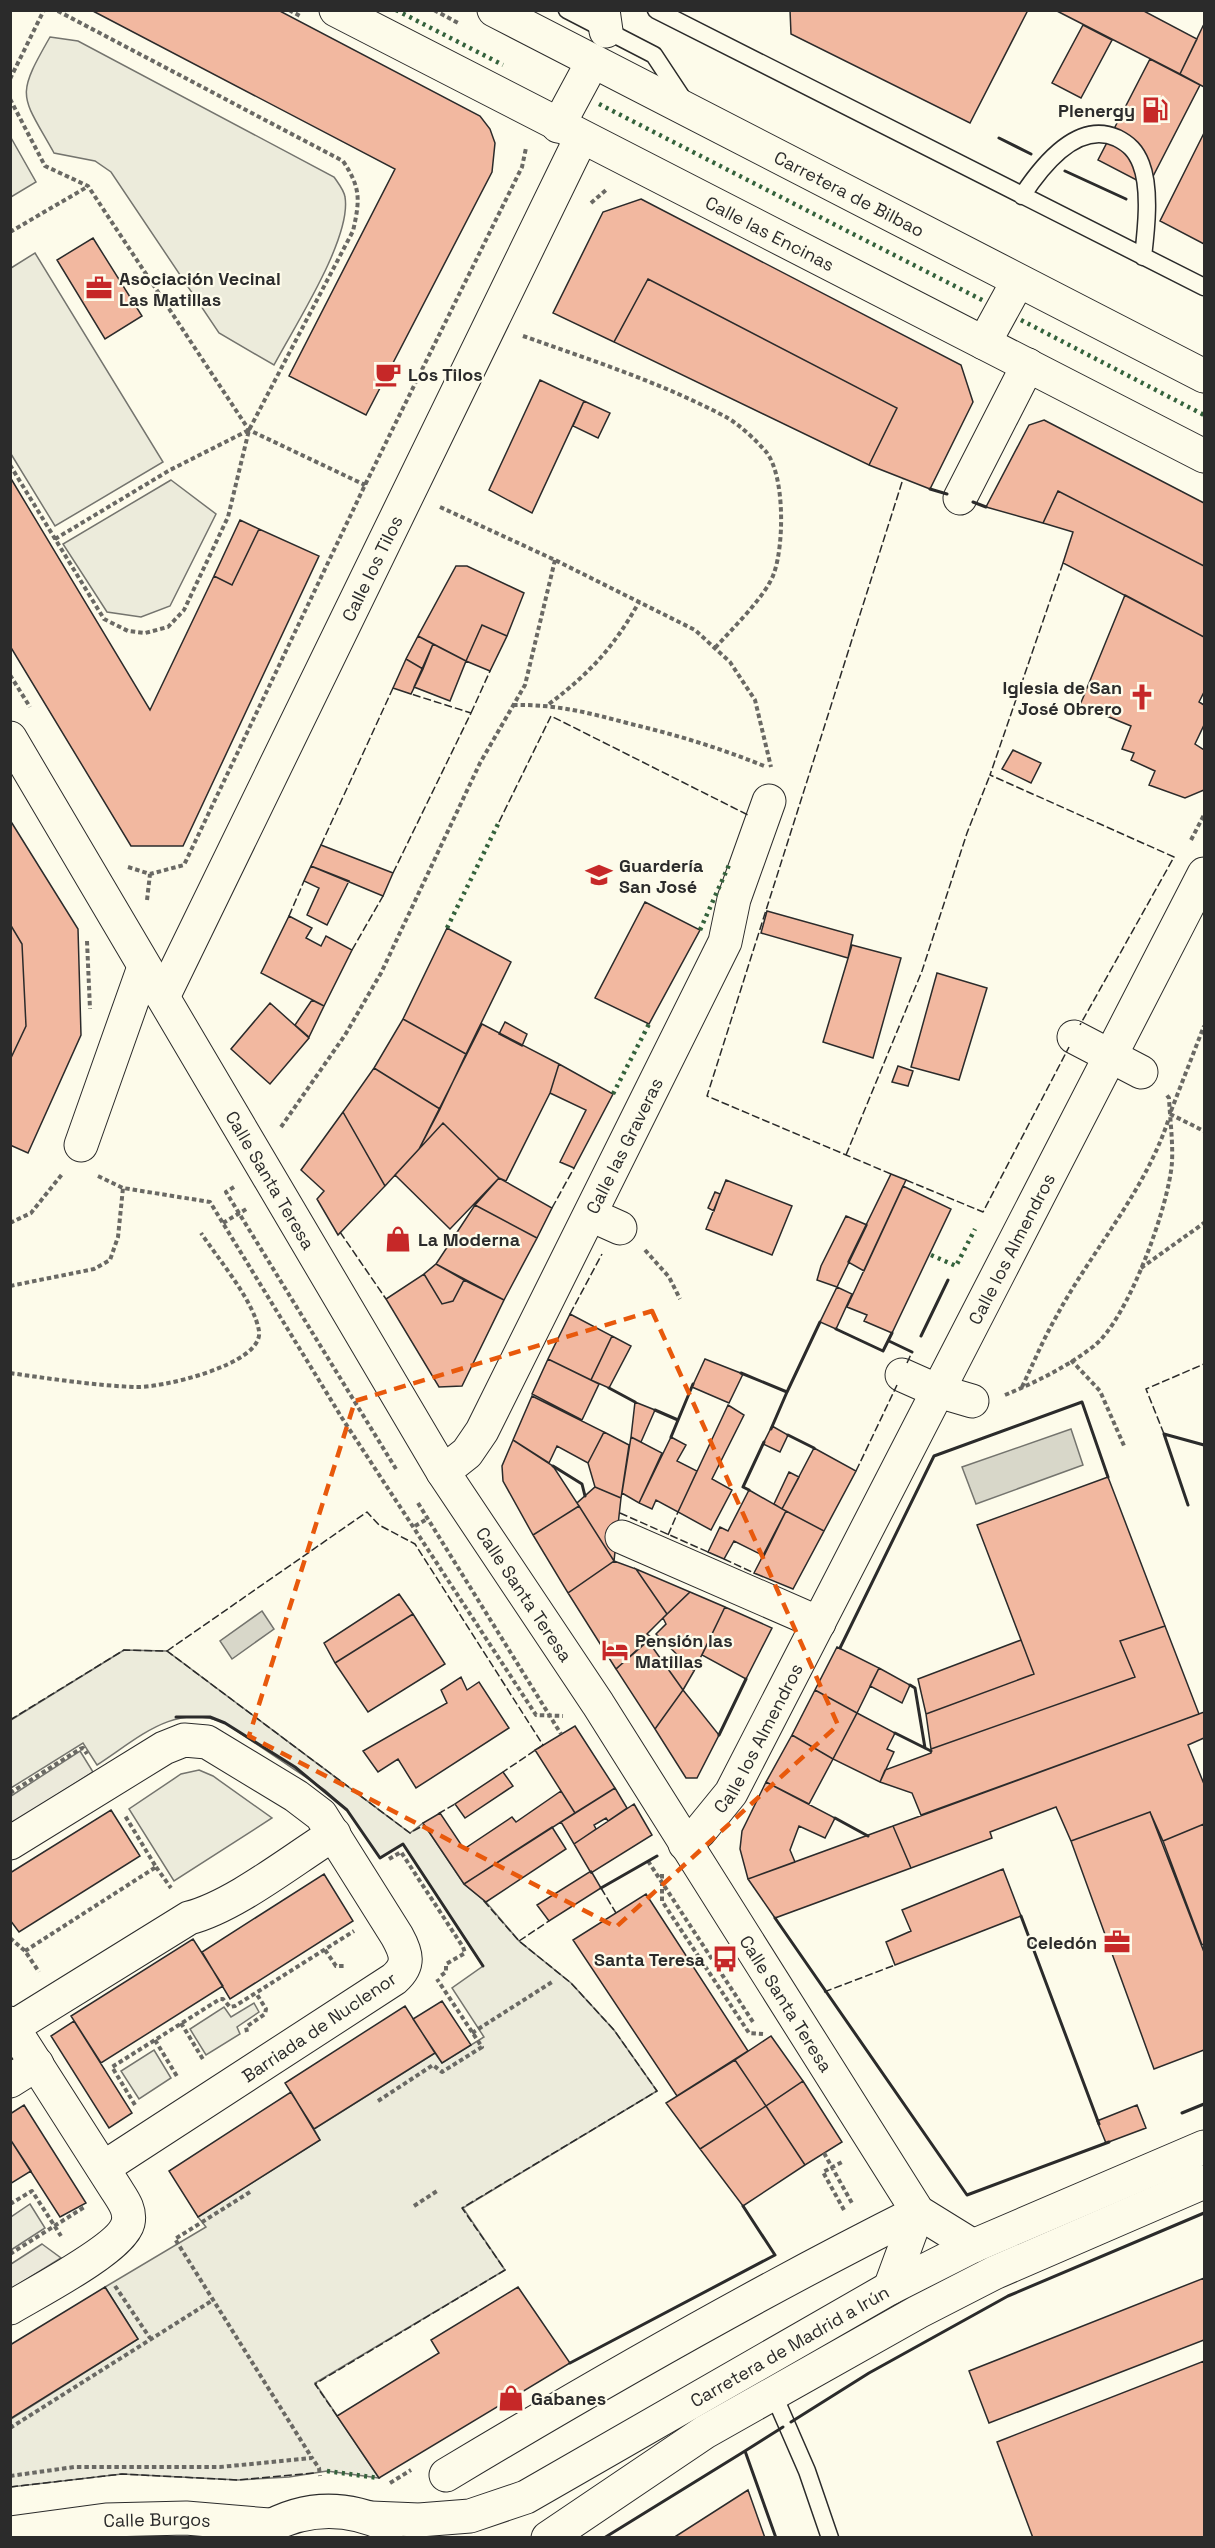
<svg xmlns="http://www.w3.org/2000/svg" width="1215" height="2548" font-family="'Space Grotesk',sans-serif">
	<rect width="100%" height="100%" fill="#fdfbea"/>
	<path fill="#ecebdb" stroke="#74746e" stroke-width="1.5" d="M50 37 78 41 334 177C338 183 344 190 345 197 352 238 294 327 274 365L219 333 111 172 95 161 54 153C21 94 15 98 50 37Z
		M10 136 36 182 11 197H10Z
		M35 253 163 462 55 526 11 454V268Z
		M171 480 216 514 170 606 141 617 107 612 63 544Z
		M124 1650 167 1651 410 1833 423 1823 464 1884 486 1902 519 1941 571 1983 614 2030 657 2091 463 2208 505 2270 315 2383 379 2478 327 2471 289 2477 238 2480 122 2474 11 2487V2419L138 2339 105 2287 206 2227 198 2217 320 2140 314 2129 435 2053 442 2063 484 2037 452 1988 483 1966 403 1844 380 1858 347 1810 325 1790 225 1723C174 1702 139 1738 97 1765L83 1743 11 1788V1720Z
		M199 1770 213 1776 272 1818 174 1881 129 1809 181 1774Z
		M254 2003 259 2012 237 2027 240 2034 206 2055 190 2029 224 2007 231 2017Z
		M154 2050 171 2078 139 2099 121 2071Z
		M30 2204 45 2228 11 2250V2217Z"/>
	<path fill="#eceadb" stroke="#74746e" stroke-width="1.5" d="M80 1751 93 1772 11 1824V1796Z
		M42 2244 61 2258 11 2289V2264Z"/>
	<path fill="#d8d7c9" stroke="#74746e" stroke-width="1.5" d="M1071 1429 1083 1465 976 1504 962 1467Z
		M262 1611 274 1629 232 1659 220 1641Z"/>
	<path fill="#f2b8a0" stroke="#2b2b2b" stroke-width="1.5" d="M91 10H278L480 116 490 129 495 143 492 172 366 415 289 376 395 169Z
		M790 10H1028L970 123 791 34Z
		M1055 10H1142L1197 39 1180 74Z
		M1083 25 1112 40 1081 98 1052 83Z
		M1203 26 1204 27V87L1180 74Z
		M1150 59 1200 85 1148 186 1098 160Z
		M1204 133V244L1160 221Z
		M641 199 961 365 973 402 930 489 869 465 897 408 648 279 614 342 553 313 603 212Z
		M93 238 142 316 105 339 57 260Z
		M648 279 897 408 869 465 614 342Z
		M540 380 584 401 532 513 489 490Z
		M584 401 610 413 598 438 573 426Z
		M1044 420 1204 503V566L1058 491 1043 523 986 507 1029 425Z
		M10 477 150 710 214 576 232 585 259 529 319 556 183 846H131L10 646Z
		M1058 491 1204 566V637L1063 563 1073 532 1043 523Z
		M240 520 259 529 232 585 214 576Z
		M456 566H467L524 593 507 636 482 625 466 661 418 636Z
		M1125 595 1204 637V692L1199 702 1204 705V725L1195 744 1204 750V790L1185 798 1149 785 1155 771 1131 760 1134 753 1122 749 1131 726 1080 705Z
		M482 625 507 636 490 671 466 661Z
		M418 636 433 644 423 669 406 659Z
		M433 644 466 661 450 701 414 687Z
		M406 659 423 669 411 694 393 688Z
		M1013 750 1041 763 1031 783 1002 769Z
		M10 820 78 929 81 1035 28 1153 10 1145V1060L26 1026 22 944 10 924Z
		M321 845 393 873 383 896 311 866Z
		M311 866 349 881 327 925 307 915 319 888 304 881Z
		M645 902 700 930 649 1024 595 998Z
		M767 911 853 935 848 958 761 933Z
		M289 916 312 928 306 938 321 946 326 936 352 950 324 1006 261 973Z
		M10 924 22 944 26 1026 10 1060Z
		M447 928 511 962 466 1054 403 1019Z
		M852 945 901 958 873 1058 823 1042Z
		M937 973 987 988 959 1080 911 1067Z
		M312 1000 324 1006 309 1037 295 1025Z
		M270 1003 309 1038 270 1084 231 1049Z
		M403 1019 466 1054 440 1109 374 1068Z
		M505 1022 527 1034 522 1046 499 1034Z
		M482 1024 559 1064 550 1093 506 1181 499 1178 443 1123 419 1149Z
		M559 1064 613 1094 574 1168 560 1162 586 1110 550 1093Z
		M898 1066 913 1071 908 1086 892 1082Z
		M374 1068 440 1109 419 1149 385 1186 343 1112Z
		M343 1112 385 1186 338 1235 317 1199 324 1191 301 1170Z
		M443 1123 499 1178 450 1229 395 1175Z
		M891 1174 906 1180 864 1271 848 1262Z
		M499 1178 552 1208 537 1238 475 1205Z
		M726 1180 792 1206 772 1255 706 1229Z
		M903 1186 951 1209 892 1333 864 1321 867 1315 847 1307Z
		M715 1192 720 1194 714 1211 708 1208Z
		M475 1205 537 1238 504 1300 436 1264Z
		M846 1216 867 1225 837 1287 817 1280 821 1266Z
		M436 1264 464 1280 453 1301 442 1304 424 1274Z
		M424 1274 442 1304 453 1301 464 1280 504 1300 462 1386 439 1387 386 1299Z
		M837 1287 852 1294 836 1329 820 1322Z
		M570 1314 612 1336 591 1380 548 1359Z
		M612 1336 631 1346 609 1388 591 1380Z
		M548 1359 599 1384 582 1420 532 1394Z
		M705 1359 743 1374 729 1403 692 1387Z
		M532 1396 604 1432 588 1463 557 1446 549 1463 513 1440Z
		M635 1402 655 1410 641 1442 631 1437Z
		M728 1405 744 1415 712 1479 732 1490 711 1530 678 1512Z
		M772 1426 788 1435 780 1452 763 1444Z
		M604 1432 629 1445 621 1498 595 1487 588 1463Z
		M631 1437 662 1453 639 1503 622 1493Z
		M671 1437 686 1445 677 1461 697 1471 678 1512 656 1500 652 1509 639 1503Z
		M513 1440 553 1466 579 1506 533 1535 503 1481 502 1466Z
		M814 1448 856 1471 824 1531 782 1509Z
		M789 1472 799 1477 782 1509 774 1504Z
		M1108 1477 1165 1626 1120 1641 1135 1677 931 1749 926 1714 1034 1674 977 1525Z
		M595 1487 621 1498 614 1561 577 1503Z
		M749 1490 786 1511 764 1556 734 1541 724 1559 708 1552 720 1527 728 1531Z
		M579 1506 614 1561 568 1593 533 1535Z
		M786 1511 824 1531 793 1589 754 1573Z
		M614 1561 636 1569 667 1614 647 1634 651 1637 616 1669 568 1593Z
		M636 1569 690 1592 667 1614Z
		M690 1592 725 1607 694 1671 656 1634 666 1624 663 1618Z
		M399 1594 413 1614 335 1663 324 1643Z
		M725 1607 772 1628 746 1679 702 1655Z
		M413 1614 445 1664 368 1712 335 1663Z
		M1165 1626 1199 1714 921 1815 912 1793 880 1782 885 1770 931 1753V1749L1135 1677 1120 1641Z
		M1021 1640 1034 1674 926 1714 918 1679Z
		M648 1641 683 1690 655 1729 616 1669Z
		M837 1647 879 1668 857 1713 815 1690Z
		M678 1655 694 1671 683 1690 666 1666Z
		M879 1668 910 1685 902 1703 870 1686Z
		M461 1677 467 1690 479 1682 509 1728 416 1788 398 1759 378 1772 363 1751 447 1703 441 1690Z
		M683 1690 719 1735 697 1778H686L655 1729Z
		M815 1690 857 1713 833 1759 792 1735Z
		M1204 1712V1738L1188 1745 1204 1784V1824L1163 1841 1150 1812 1071 1841 1056 1807 990 1832 992 1838 911 1868 893 1826Z
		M857 1713 895 1733 887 1749 894 1752 880 1782 833 1759Z
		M575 1726 615 1788 575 1813 535 1750Z
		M792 1735 833 1759 809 1804 766 1782Z
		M503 1772 513 1786 465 1818 455 1804Z
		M766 1782 835 1818 825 1838 799 1826 790 1850 795 1862 748 1879 740 1849 742 1831Z
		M615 1788 627 1808 608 1821 606 1818 594 1825 596 1829 574 1844 561 1822Z
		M561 1791 575 1813 464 1884 423 1823 440 1813 464 1849 512 1817 516 1822Z
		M634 1804 652 1835 591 1873 574 1844Z
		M111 1810 140 1856 19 1932 10 1920V1873Z
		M1150 1812 1204 1952V2050L1154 2069 1071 1841Z
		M1204 1824V1944L1202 1945 1163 1841Z
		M893 1826 911 1868 775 1918 748 1879Z
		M552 1827 566 1849 486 1902 464 1884Z
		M1003 1869 1021 1916 895 1965 886 1942 911 1931 902 1910Z
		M591 1871 601 1888 549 1921 537 1905Z
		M324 1874 353 1921 230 1999 202 1952Z
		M646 1894 748 2051 677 2096 573 1940Z
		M193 1939 223 1986 101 2063 71 2016Z
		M442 2001 471 2045 442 2063 413 2019Z
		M405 2006 435 2053 314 2129 285 2083Z
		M74 2021 132 2113 109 2128 51 2036Z
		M771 2036 803 2081 766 2106 735 2060Z
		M735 2060 766 2106 700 2149 666 2103Z
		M803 2081 842 2142 805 2165 766 2106Z
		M291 2092 320 2140 198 2217 169 2171Z
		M24 2105 86 2203 60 2217 10 2139V2114Z
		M1137 2105 1146 2128 1106 2143 1097 2121Z
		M766 2106 805 2165 743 2206 700 2149Z
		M10 2139 31 2171 10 2184Z
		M1204 2278V2340L989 2423 969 2371Z
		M105 2287 138 2339 10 2419V2345Z
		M518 2287 570 2363 379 2478 337 2416 439 2353 431 2340Z
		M1204 2361V2538H1033L997 2442Z
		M748 2490 765 2538H673Z"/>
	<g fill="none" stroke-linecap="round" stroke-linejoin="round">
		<g stroke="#2b2b2b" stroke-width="19">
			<path id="service" d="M567 10 654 55 685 102
				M656 10 1204 287
				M1022 196C1041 167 1077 120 1117 138 1129 144 1136 151 1141 164 1151 189 1146 231 1143 257
				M773 2393 807 2471 830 2538"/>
		</g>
		<g stroke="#2b2b2b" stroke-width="35">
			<g id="minor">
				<path id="s1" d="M336 10 1204 456"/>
				<path d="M603 10 606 31"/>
				<path d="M558 126 593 61"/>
				<path d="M984 343 1018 281"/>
				<path d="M960 498 1028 365"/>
				<path id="s2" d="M10 738 443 1472 598 1704 918 2212 973 2246"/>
				<path id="s3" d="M163 997 581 138"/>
				<path d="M1074 1037 1141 1072"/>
				<path d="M81 1145 144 967"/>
				<path d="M591 1215 620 1228"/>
				<path d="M902 1375 938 1391 972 1401"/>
				<path id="s4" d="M443 1472 467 1453 482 1431 725 942 734 899 769 801"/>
				<path d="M622 1537 819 1623"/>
				<path d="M10 1843 164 1748 184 1740 207 1742 296 1796 321 1815 397 1936C407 1954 410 1965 394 1979L103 2168"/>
				<path id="s5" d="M685 1844 700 1831 731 1793 1204 874"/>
				<path d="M10 2023 116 2189C123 2200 131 2210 128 2223 122 2248 35 2293 10 2308"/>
				<path d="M13 2027 189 1918C235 1906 292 1860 334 1834"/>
				<path d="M10 2081 37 2064"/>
				<path d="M890 2288 918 2212"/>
				<path d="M446 2475C601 2382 756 2293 918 2212"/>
			</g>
		</g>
		<g stroke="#2b2b2b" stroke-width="35">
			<g id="secondary">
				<path id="s6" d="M494 10 1204 376"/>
				<path id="s7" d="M10 2533 106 2520 186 2518 269 2525"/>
			</g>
		</g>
		<g stroke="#2b2b2b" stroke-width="35">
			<g id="trunk">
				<path id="s8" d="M371 2518 419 2520 470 2516 526 2497 890 2288 973 2246 1204 2147"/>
				<path d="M251 2538C295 2507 341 2503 389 2526"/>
				<path d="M548 2538 705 2432 918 2312 994 2273 1204 2182"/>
			</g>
		</g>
		<path stroke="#6a6964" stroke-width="4" stroke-dasharray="4.5 3" stroke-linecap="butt" d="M289 10 302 17
			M434 10 460 24
			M10 79 44 10
			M10 99 45 166 88 186 249 430 365 485
			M591 203 606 190
			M10 232 87 187
			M523 336C591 360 662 383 726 417 739 424 758 442 767 453 785 478 784 545 774 573 767 595 731 630 715 648
			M10 465 104 619 128 631 145 633 168 627 184 610 228 517 249 430 353 231C360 200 361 188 343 161L56 10
			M440 507 555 560 695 630 730 662 755 700 771 767
			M55 539 170 470 249 430
			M10 675 30 707
			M549 704C590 673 614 647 639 602
			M513 705C556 704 590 713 631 724 677 735 720 748 764 766
			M1191 840 1204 815
			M128 867 150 874 184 865 365 485 522 167 526 148
			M147 900 150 874
			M87 941 90 1009
			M1171 1111 1204 1026
			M1170 1114 1204 1131
			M281 1127 345 1035 381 973 480 763 525 685 555 560
			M98 1176 123 1188 210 1202 342 1418 536 1715 563 1716
			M234 1187 226 1192 396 1469
			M10 1223 31 1213 63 1173
			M223 1223 248 1208
			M645 1250 669 1277 680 1299
			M1141 1268 1204 1223
			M10 1286 94 1269 110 1260 118 1237 123 1188
			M1071 1360 1100 1391 1125 1448
			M10 1373C51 1379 93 1385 133 1387 158 1389 264 1365 259 1331 254 1301 219 1260 201 1233
			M1022 1387C1033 1364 1043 1340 1056 1317 1092 1250 1145 1192 1169 1118
			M1005 1395C1036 1382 1067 1367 1094 1346 1128 1319 1169 1206 1172 1162 1173 1141 1170 1119 1169 1098L1166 1094
			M418 1503 561 1734
			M415 1526 427 1519
			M10 1793 80 1749 83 1748 87 1754
			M389 1859 401 1852 463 1947 465 1953 446 1964V1972L439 1977
			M648 1861 753 2022
			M156 1867 171 1888
			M662 1874V1901L749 2033 763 2034
			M10 1938 25 1951 39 1972
			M325 1950 336 1966H344
			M25 1951 156 1867 124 1814
			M181 2023 204 2061
			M247 2032 246 2027 265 2014 266 2009 256 1993
			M472 2033 552 1982
			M155 2040 178 2078
			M378 2101 433 2065 442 2072 482 2047 437 1979
			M135 2105 112 2067 220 1999H223L230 2007 235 2006 354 1931
			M824 2153 853 2205
			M250 2192 175 2239 312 2458
			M10 2204 32 2191 61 2236
			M414 2206 437 2191
			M844 2210 823 2172 844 2161
			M10 2254 86 2206
			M115 2286 150 2338
			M10 2428 213 2300
			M10 2476 74 2467H220L312 2458 319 2468 320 2476
			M390 2483 411 2470"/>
		<use href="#service" stroke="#fdfbea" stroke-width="16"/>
		<use href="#minor" stroke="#fdfbea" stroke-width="33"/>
		<use href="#secondary" stroke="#fdfbea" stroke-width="33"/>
		<use href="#trunk" stroke="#fdfbea" stroke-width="33"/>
		<path stroke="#34623c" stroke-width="4.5" stroke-dasharray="3 4.5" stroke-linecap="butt" d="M396 10 503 65
			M599 104 984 301
			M1021 320 1204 415
			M447 928 499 822
			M700 930 729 865
			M613 1094 649 1024
			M931 1255 956 1266 975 1229
			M327 2471 379 2478"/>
		<path stroke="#2b2b2b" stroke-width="1.5" stroke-dasharray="8 3" stroke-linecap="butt" d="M1063 563 990 775 1174 857 1080 1025
			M471 713 490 671
			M499 822 551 716 750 816
			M321 845 393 688
			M393 873 471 713 411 694
			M289 916 304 881
			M352 950 383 896
			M846 1155 922 971 967 833 990 775
			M891 1174 707 1096 903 479
			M906 1180 983 1212 1069 1047
			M552 1208 574 1168
			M340 1232 386 1299
			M570 1314 602 1254
			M907 1363 912 1352
			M1164 1434 1146 1389 1204 1364
			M856 1471 897 1385
			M620 1513 708 1552
			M668 1535 678 1512
			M724 1559 754 1573
			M167 1651 367 1512 379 1525 415 1544 543 1745 503 1772
			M10 1720 124 1650 167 1651 410 1833 424 1825
			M438 1814 455 1804
			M601 1888 616 1913
			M519 1941 549 1921
			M824 1992 895 1965
			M337 2416 315 2384 505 2270 462 2208 657 2091 614 2030 571 1983 519 1941 483 1900
			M10 2487 122 2474 238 2480 314 2473"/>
		<path stroke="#2b2b2b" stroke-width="3" d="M999 138 1031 154
			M1065 171 1126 199
			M930 489 947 494
			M973 502 986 507
			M836 1329 883 1351 892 1333
			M921 1336 948 1280
			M889 1341 912 1352
			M741 1373 787 1392 771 1429
			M609 1388 635 1402
			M787 1392 820 1322
			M655 1410 678 1420
			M1164 1434 1188 1505
			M1164 1434 1204 1445
			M788 1435 814 1448
			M671 1437 693 1384
			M553 1466 582 1484 585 1496
			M749 1490 743 1487 764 1442
			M840 1648 934 1456 1082 1402 1108 1477
			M910 1685 915 1688 925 1748
			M176 1717H210L225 1723 295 1767 347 1810 380 1858 403 1844 483 1966
			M895 1733 931 1751
			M719 1735 746 1679
			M835 1818 868 1836
			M601 1888 657 1856
			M1021 1916 1099 2124
			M775 1918 967 2195 1109 2142
			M1182 2113 1204 2104
			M570 2363 775 2255 743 2206
			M791 2422 869 2373 1008 2296 1204 2213
			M745 2451 783 2427
			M604 2538 745 2451 776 2538"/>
	</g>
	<path fill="none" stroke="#e8590c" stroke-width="4.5" stroke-dasharray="12 8" stroke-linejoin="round" d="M652 1311 838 1725 616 1927 249 1736 355 1401Z"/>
	<defs>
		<g id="fuel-bare" transform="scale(2.07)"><path d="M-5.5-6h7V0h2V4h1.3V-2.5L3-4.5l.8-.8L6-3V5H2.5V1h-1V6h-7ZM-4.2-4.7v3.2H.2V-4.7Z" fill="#c62828" stroke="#fdfbea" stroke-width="2.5" paint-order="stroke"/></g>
		<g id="office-bare" transform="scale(2.07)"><path d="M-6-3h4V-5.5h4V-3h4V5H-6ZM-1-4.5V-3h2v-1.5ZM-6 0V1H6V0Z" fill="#c62828" stroke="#fdfbea" stroke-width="2.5" paint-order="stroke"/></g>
		<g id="cafe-bare" transform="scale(2.07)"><path d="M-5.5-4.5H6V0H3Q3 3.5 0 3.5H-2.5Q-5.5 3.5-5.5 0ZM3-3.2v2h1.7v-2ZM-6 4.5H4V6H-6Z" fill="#c62828" stroke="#fdfbea" stroke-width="2.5" paint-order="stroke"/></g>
		<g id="church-bare" transform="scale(2.07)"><path d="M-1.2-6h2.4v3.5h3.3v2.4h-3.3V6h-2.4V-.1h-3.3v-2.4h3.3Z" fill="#c62828" stroke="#fdfbea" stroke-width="2.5" paint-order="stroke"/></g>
		<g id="school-bare" transform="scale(2.07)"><path d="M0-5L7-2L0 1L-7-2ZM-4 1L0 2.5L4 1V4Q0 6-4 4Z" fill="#c62828" stroke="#fdfbea" stroke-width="2.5" paint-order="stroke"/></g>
		<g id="shop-bare" transform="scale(2.07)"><path d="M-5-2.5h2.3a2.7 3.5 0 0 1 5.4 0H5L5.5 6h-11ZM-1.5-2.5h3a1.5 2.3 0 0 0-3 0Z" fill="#c62828" stroke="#fdfbea" stroke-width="2.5" paint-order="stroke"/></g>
		<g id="hotel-bare" transform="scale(2.07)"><path d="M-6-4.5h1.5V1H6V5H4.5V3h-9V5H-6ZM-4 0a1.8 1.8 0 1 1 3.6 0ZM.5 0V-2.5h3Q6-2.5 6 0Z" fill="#c62828" stroke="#fdfbea" stroke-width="2.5" paint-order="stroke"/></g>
		<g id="bus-bare" transform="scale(2.07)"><path d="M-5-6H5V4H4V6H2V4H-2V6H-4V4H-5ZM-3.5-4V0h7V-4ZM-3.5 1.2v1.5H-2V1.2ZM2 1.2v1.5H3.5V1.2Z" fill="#c62828" stroke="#fdfbea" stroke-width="2.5" paint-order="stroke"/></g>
	</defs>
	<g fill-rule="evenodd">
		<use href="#fuel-bare" x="1155" y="110"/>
		<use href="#office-bare" x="99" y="288"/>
		<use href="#cafe-bare" x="388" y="374"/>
		<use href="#church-bare" x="1142" y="697"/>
		<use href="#school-bare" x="599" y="875"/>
		<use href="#shop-bare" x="398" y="1239"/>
		<use href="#hotel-bare" x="615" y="1650"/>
		<use href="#office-bare" x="1117" y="1942"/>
		<use href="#bus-bare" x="725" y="1959"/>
		<use href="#shop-bare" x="511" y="2398"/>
	</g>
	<g text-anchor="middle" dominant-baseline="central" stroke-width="4.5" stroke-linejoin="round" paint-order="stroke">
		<g font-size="18" font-weight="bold" fill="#2b2b2b" stroke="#fdfbea" text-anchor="start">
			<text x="1135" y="110" text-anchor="end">Plenergy</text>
			<text x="119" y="278">Asociación Vecinal<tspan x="119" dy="21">Las Matillas</tspan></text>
			<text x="408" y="374">Los Tilos</text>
			<text x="1122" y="687" text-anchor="end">Iglesia de San<tspan x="1122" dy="21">José Obrero</tspan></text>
			<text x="619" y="865">Guardería<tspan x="619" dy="21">San José</tspan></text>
			<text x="418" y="1239">La Moderna</text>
			<text x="635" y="1640">Pensión las<tspan x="635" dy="21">Matillas</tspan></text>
			<text x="1097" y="1942" text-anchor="end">Celedón</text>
			<text x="705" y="1959" text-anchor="end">Santa Teresa</text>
			<text x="531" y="2398">Gabanes</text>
		</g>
		<g font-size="18" fill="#2b2b2b" stroke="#fdfbea">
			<text stroke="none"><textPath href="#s6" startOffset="400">Carretera de Bilbao</textPath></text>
			<text stroke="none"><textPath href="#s1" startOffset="488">Calle las Encinas</textPath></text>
			<text stroke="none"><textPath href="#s3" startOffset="477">Calle los Tilos</textPath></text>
			<text stroke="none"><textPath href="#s4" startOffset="376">Calle las Graveras</textPath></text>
			<text stroke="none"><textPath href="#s2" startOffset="513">Calle Santa Teresa</textPath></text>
			<text stroke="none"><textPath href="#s5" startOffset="681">Calle los Almendros</textPath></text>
			<text stroke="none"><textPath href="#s2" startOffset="999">Calle Santa Teresa</textPath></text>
			<text stroke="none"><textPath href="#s5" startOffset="130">Calle los Almendros</textPath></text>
			<text stroke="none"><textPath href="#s2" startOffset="1485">Calle Santa Teresa</textPath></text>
			<text transform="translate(319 2027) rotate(-34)">Barriada de Nuclenor</text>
			<text stroke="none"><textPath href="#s8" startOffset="462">Carretera de Madrid a Irún</textPath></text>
			<text stroke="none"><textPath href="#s7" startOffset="148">Calle Burgos</textPath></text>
		</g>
	</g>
	<rect width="1215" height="2548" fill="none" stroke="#2b2b2b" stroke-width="24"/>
</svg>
